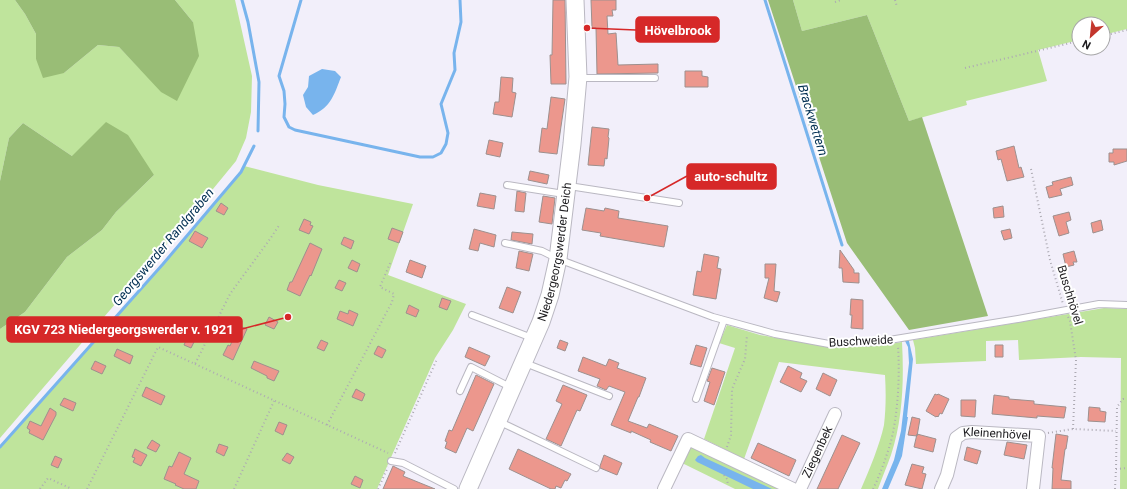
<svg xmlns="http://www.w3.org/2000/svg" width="1127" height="489" font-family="Roboto,sans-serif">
	<rect width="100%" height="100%" fill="#f2effa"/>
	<path fill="#bfe49c" d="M0 0H15L25 14 36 34V59L64 73 98 45 119 47 140 69 193 22 175 0H235L252 76 251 112 246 138 236 161 190 217 0 438V329L25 312 67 257 102 230 116 212 154 175 72 156 23 123 9 138 0 181Z
		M793 0H1127V29L1103 35V24H1079V40L1038 50 1047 81 966 101 967 105 909 121 867 15 802 31Z
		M244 166 318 185 413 204 388 275 466 304 453 330 435 358 377 489H0V447L163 264 241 172Z
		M1104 308 1127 309V489H1120L1121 358 1081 357 1019 360 1018 340 986 341V361L916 364 915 348 913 340Z
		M727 325 760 335 828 347 884 345 902 342C904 379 903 419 891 455 887 466 882 478 878 489H861C869 471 880 444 884 425 886 408 886 392 885 375L779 362 744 459 704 439 735 348 719 343Z
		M690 445 782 489H735L682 463Z"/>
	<path fill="#99bd76" d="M15 0H175L193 22 199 56 177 101 161 92 119 47 98 45 64 73 43 78 36 59V34L25 14Z
		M768 0H793L802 31 867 15 909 121 922 117 988 316 909 330 847 243Z
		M106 122 128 135 154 175 116 212 102 230 67 257 25 312 0 329V181L9 138 23 123 72 156Z"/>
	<path fill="#78b4ed" d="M322 69 335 71 341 77C334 95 331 107 313 115L306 107 303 95 308 87 309 76Z
		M905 341H909L913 359 907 417H908L902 456 888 489H882L894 460 901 431 909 363 908 347Z
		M701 455 705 458 772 489H753L697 462 695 460 698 456Z"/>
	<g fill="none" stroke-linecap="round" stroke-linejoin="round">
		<path stroke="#78b4ed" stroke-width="3" d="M242 0 248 22 259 82 258 131
			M301 0 279 76 284 91 285 104 284 117 289 127 295 130 420 157H433L441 153 446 144 448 133 441 104 455 70 454 53 461 22 460 0
			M765 0 842 245
			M0 447 163 264 241 172 254 146"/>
	</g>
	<path fill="#ec978d" stroke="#9d908e" d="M553 0H565L566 84H551L550 55H552Z
		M591 0H616V10H612L613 16H607L608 34 616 33 618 65 658 64V73L597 74 596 28H592Z
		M685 71H702V76L708 77V87H685Z
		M501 77 513 78 512 92 516 93 512 117 493 114 495 102H499Z
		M551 97 565 99 557 154 539 152 542 128 547 129Z
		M592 127 609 129 608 137 609 138 607 159 605 158 604 166 588 165Z
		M489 140 503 143 500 157 486 154Z
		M1014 146 1019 168 1021 167 1024 177 1007 181 1001 159 998 160 996 151Z
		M1113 149H1127V161L1114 165V162H1109V153H1113Z
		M530 171 549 175 547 184 528 180Z
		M1071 177 1073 185 1060 189 1062 195 1049 198 1046 187 1053 185 1052 182Z
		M517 191 526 193 524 212 515 211Z
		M480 193 496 196 494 209 477 206Z
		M543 196 555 198 552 224 539 222Z
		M221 203 228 208 224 215 216 211Z
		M1003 206 1004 217 994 218 993 208Z
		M586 208 604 211 605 208 619 211 618 218 668 226 664 247 600 236 601 233 582 230Z
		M1069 212 1071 220 1066 222 1069 233 1059 236 1053 216Z
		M304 219 311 222 310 225 313 226 309 234 299 230Z
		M1101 220 1103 230 1093 233 1091 223Z
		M392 228 403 232 399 243 388 239Z
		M474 229 496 235 494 247 480 243 478 251 469 249Z
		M1010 229 1012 238 1004 240 1001 231Z
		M195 231 208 238 202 248 189 241Z
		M512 232 533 234 532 244 511 240Z
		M344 237 354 241 351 249 341 244Z
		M310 243 322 249 311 276 310 275 300 296 287 290 290 282H292Z
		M840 250 854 270V273H859V283L843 282 842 268H839Z
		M519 251 533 254 529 271 516 268Z
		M1074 251 1077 262H1073L1074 265 1066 267 1063 254Z
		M704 254 719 257 717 268 721 269 716 299 693 295 697 271 701 272Z
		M352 260 360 264 357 272 348 268Z
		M410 260 426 266 422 278 406 272Z
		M765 264H776L774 291 780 292 777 302 764 298 769 278H765Z
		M339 280 346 283 342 291 335 288Z
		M507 287 521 292 513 313 499 308Z
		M442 298 451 301 447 310 439 307Z
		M851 299 863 300V329L851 328 852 315H850Z
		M409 305 419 310 416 317 406 313Z
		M349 310 358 314 353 326 337 319 340 311 348 314Z
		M269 317 278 322 274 329 265 325Z
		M239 326 247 329 233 360 223 355 228 345 230 346Z
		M188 336 195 340 191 348 184 345Z
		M321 340 328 343 324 351 317 348Z
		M560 340 568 343 565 351 557 348Z
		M696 345 707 348 701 367 690 364Z
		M995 345H1003V357H995Z
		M378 346 386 350 382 358 374 354Z
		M469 347 490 356 485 366 465 357Z
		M117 349 133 356 130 364 114 356Z
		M583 357 606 366 609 359 619 363 617 368 646 378 639 397H638L628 421 647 428 649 424 678 436 671 451 650 442 651 440 631 431V433L611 425 625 392 609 386 606 390 597 386 600 379 578 371Z
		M95 361 106 366 102 374 91 369Z
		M254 361 279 371 274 381 267 378V376L251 368Z
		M788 366 802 373 800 378 807 381 801 392 780 382Z
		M712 368 725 372 714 405 704 401 710 382 707 381Z
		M823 373 837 380 830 396 816 389Z
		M476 375 494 384 473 431 467 428 456 453 445 448 447 442 445 441 449 430 452 431Z
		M563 385 587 395 580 411 577 410 561 446 546 439 562 404 556 401Z
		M146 387 165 396 161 405 142 396Z
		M356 389 365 394 362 401 352 397Z
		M935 394 937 395 938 394 949 399 942 414 940 413 938 417 937 416 936 417 926 411Z
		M994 395 1009 397V399L1034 401V404L1066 407 1064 418 1037 416V418L992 414Z
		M64 398 76 403 73 411 60 405Z
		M961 400H976L975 417 961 416Z
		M1089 407 1100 408V411L1106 412 1105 422 1088 421Z
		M50 408 56 412V415L43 440 29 433 30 430 27 428 30 421 41 426Z
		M912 417 920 419 917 436 908 435Z
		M279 422 287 425 283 435 275 431Z
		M917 434 936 439 933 452 914 447Z
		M1056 434 1068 436 1066 449H1065L1061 480 1071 481V489H1052L1053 468H1052Z
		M842 435 860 443 838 489H817Z
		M152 440 160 445 156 452 147 448Z
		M1007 442 1027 445 1024 459 1004 455Z
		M758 443 796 460 789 476 751 458Z
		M219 444 228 447 224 456 216 452Z
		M967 447 981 451 977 464 964 460Z
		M135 449 147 455 141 466 133 462 135 458 132 457Z
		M518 449 571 474 567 481 565 480 561 488 556 486 555 489H551L509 469Z
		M179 452 191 458 184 474 199 481 196 489H184L175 485 176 484 164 479 169 466 172 467Z
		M287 453 294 457 290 464 282 460Z
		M604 455 622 463 617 475 600 468V466Z
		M55 456 62 459 58 468 51 465Z
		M912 464 924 467 922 473 926 474 922 489 905 485Z
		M393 466 405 472 403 476 435 489H383Z
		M355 476 363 480 360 488 351 484Z"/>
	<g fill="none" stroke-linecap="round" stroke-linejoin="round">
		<g stroke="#bab8c2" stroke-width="8">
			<path id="lane" d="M578 78H655
				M507 185 564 194
				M569 186 679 203
				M505 243 542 251 558 259 713 317 775 334 829 344 877 342 1018 319 1099 304 1127 305
				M472 315 532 338
				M525 363 609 396
				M460 391 471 367 512 388
				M696 399 724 320
				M498 421 596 468
				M391 461 403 463 454 489"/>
		</g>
		<g stroke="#bab8c2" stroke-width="14">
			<g id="street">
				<path d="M664 489 688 439 793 489"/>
				<path id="s1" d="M800 489 835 414"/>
				<path id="s2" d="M941 489 947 475 956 438 963 433 972 432 1039 436 1033 489"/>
			</g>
		</g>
		<g stroke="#bab8c2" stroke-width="19">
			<g id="secondary">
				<path id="s3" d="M468 489 541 322 550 295 558 259 572 144 578 77 575 0"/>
			</g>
		</g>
		<path stroke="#adaab3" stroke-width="2" stroke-dasharray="1 3" stroke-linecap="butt" d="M895 0 897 7
			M835 2 841 0
			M1103 36 1127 30
			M965 68 1079 41
			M1031 169 1050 260 1063 304
			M1068 317 1070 321 1076 360 1073 429
			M195 364 388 453
			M327 425 392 302 394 294 380 287 391 261
			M1048 433 1073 429 1116 431
			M727 447 731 435 732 389 745 359 747 335
			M395 453 437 359
			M1116 469 1117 407 1123 399H1127
			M724 475 727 479 728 485
			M40 489 48 478 72 489
			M87 489 158 347 195 364 230 294 270 239 280 224
			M234 489 274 401
			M378 489 388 467
			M873 489C880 475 885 460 890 445 898 416 900 376 898 346
			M1115 489 1116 469 1127 468"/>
		<use href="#lane" stroke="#fff" stroke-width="6"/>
		<use href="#street" stroke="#fff" stroke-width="12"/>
		<use href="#secondary" stroke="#fff" stroke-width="17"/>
	</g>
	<g text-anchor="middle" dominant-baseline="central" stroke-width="4" stroke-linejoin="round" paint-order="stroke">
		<g font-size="12" fill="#1e1d20" stroke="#fff">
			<text stroke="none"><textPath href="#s3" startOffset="254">Niedergeorgswerder Deich</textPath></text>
			<text transform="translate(1070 295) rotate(73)">Buschhövel</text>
			<text transform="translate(861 341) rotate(-3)">Buschweide</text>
			<text stroke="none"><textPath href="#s2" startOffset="96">Kleinenhövel</textPath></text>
			<text stroke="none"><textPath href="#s1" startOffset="41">Ziegenbek</textPath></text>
		</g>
		<g font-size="13" font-style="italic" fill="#002e52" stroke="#fff">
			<text transform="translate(813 120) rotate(73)">Brackwettern</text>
			<text transform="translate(163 247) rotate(-50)">Georgswerder Randgraben</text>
		</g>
	</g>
	<path fill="none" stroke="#d62828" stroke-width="1.5" d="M587 28L636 30M647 198L687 176M288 317L242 329"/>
	<g fill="#d62828" stroke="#fff" stroke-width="1.5">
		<circle cx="587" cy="28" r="4"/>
		<circle cx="647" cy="198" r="4"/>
		<circle cx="288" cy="317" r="4"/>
	</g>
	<g fill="#d62828" stroke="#d62828" stroke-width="1.5">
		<rect x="636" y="17" width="83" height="25" rx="4"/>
		<rect x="687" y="164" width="89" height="25" rx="4"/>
		<rect x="7" y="317" width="235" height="25" rx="4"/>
	</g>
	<g font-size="13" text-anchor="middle" font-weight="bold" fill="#fff">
		<text x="678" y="35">Hövelbrook</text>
		<text x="731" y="181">auto-schultz</text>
		<text x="124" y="334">KGV 723 Niedergeorgswerder v. 1921</text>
	</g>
	<g transform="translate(1091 36) rotate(207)"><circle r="19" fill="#ffffff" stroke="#a5a5a6"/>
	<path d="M0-3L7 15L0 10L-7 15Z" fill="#c3362d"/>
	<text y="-6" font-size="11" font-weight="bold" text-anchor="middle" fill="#1e1d20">N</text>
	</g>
</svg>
